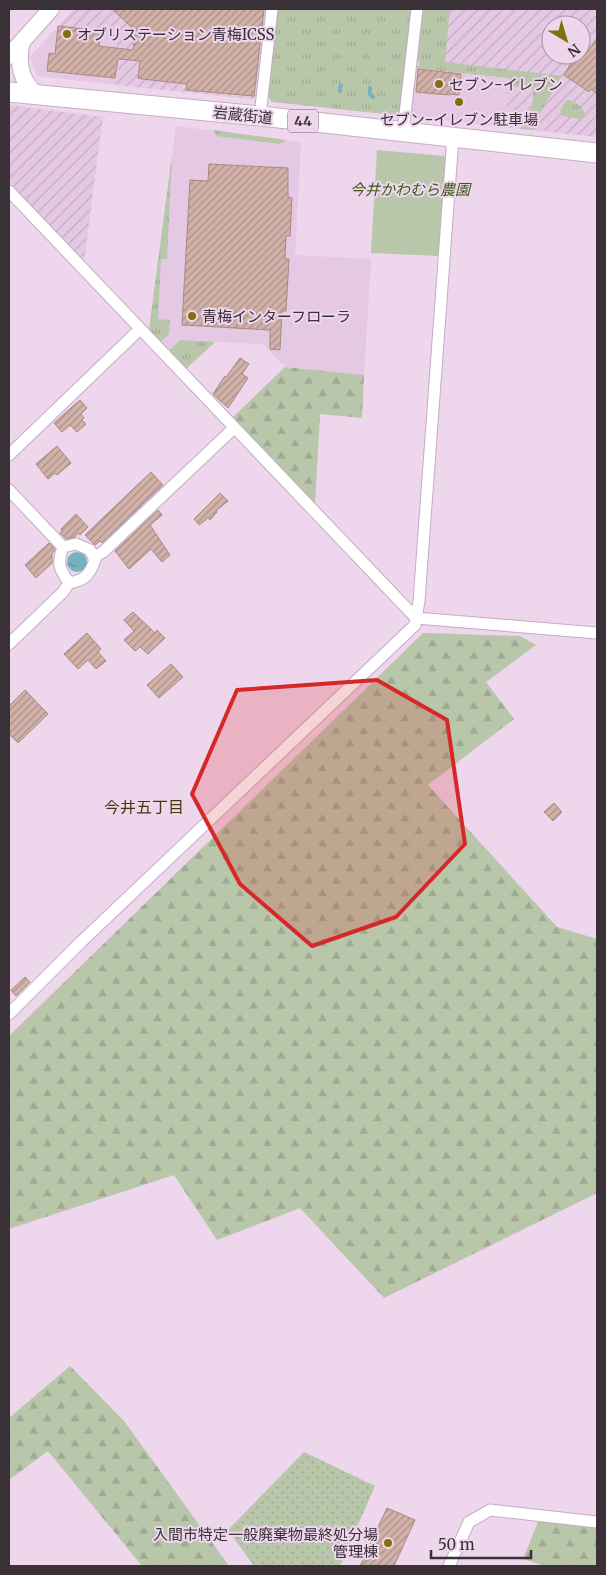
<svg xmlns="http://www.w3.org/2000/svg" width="606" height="1575" font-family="Merriweather,'Noto Sans JP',serif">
	<defs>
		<pattern id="industrial-furrows" width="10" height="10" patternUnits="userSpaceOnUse" patternTransform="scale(1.25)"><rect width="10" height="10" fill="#e5c8e3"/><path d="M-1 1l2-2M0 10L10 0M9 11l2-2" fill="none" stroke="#c5acc4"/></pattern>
		<pattern id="grass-tufts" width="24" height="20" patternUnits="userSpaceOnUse" patternTransform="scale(1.25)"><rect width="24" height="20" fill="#b8c6aa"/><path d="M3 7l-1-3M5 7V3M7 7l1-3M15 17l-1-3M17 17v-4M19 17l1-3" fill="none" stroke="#9faa93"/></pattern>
		<pattern id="forest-firs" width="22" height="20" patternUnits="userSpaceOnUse" patternTransform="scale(1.25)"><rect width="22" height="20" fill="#b8c6aa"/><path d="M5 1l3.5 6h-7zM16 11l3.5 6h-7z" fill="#9faa93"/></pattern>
		<pattern id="park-dots" width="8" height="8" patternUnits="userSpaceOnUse" patternTransform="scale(1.25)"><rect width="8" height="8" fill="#b8c6aa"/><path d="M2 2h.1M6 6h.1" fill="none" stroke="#9faa93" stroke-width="1.8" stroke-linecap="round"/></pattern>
		<pattern id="water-ripples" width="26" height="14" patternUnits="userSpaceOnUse" patternTransform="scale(1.25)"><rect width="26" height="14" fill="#76b3be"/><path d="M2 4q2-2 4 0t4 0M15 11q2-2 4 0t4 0" fill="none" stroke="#62929b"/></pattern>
		<pattern id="building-hatch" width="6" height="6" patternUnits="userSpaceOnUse" patternTransform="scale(1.25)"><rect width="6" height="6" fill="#d1b1a8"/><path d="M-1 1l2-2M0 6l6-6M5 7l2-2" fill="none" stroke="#ab908a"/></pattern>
	</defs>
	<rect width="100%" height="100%" fill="#eed6ec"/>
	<path fill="#e5c8e3" d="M58 26 100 30 120 48 116 85 37 76 30 57Z
		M416 68 509 79 504 127 414 117 411 112Z
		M176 126 301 142 295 255 371 259 364 375 285 367 263 344 215 342 186 369 149 330Z"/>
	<path fill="url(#industrial-furrows)" fill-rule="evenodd" d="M74 9H267L257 96 252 99 116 85 120 48 100 30 58 26Z
		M422 9H597V137L504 127 509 79 416 68ZM551 25H581V55H551Z
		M9 105 103 117 84 262 9 183Z"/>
	<path fill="url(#grass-tufts)" d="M277 9H411L400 110 394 115 272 102 267 96Z
		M423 9H450L445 62 562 76 532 126 534 130 520 129 531 113 534 89 509 86 510 78 416 68V66H419L420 61H417Z
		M566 100C573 99 583 106 585 114L583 117 579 119 562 116 560 110Z
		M213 130 286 140 280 144 217 136Z
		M172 155 167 259H161L158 319 170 320 169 334 160 342 149 330Z
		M180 340 215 342 186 369 169 351Z"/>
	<path fill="url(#forest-firs)" d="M285 367 364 375 362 418 320 414 315 506 232 418Z
		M423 633 520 636 536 645 486 682 514 719 428 785 557 927 597 939V1193L384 1298 300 1208 217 1240 174 1175 9 1229V1036Z
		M70 1366 124 1421 229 1566H142L48 1451 9 1480V1418Z
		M541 1514 597 1520V1566H545L523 1559Z"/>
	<path fill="url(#park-dots)" d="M304 1452 375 1486 340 1566H254L228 1530Z"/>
	<path fill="#b8c6aa" d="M377 150 444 156 448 161 440 256 371 253Z"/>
	<path fill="url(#water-ripples)" d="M67 562a10 10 0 1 1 20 0a10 10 0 1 1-20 0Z"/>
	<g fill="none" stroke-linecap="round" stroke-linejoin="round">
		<path stroke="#76b3be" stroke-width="4" d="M370 88V94L373 97
			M340 91 341 85"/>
	</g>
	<path fill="url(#building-hatch)" stroke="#a88a80" d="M112 9H264L254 96 186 90 187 84 142 79 138 78 140 61 118 59 115 78 47 71 49 53 55 54 58 26 101 31 99 46 133 50 135 35 141 36Z
		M597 38V94L591 89 589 92 564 75 576 55H581V50L586 54Z
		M418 69 461 74 459 95 449 94V95L416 92Z
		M209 164 288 168V197L292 198 290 236H286L285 259H289L286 311H282L280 350 270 349V330L182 325 190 180 208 181Z
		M240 358 249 364 242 374 248 378 228 408 213 394 225 376 226 377Z
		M80 400 87 408 81 414 84 418 82 420 86 424 77 432 70 425 62 432 54 423Z
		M57 446 71 463 57 475 55 473 48 479 36 464Z
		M151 472 163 485 102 543 100 541 95 545 85 535Z
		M220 493 228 501 216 511 217 512 210 520 208 518 199 525 194 519Z
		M158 510 162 515 150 525 170 555 162 562 151 549 129 569 115 551Z
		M76 514 88 527 80 535 78 533 75 537 66 539 60 533 62 531 61 529Z
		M49 543 55 549 52 554V563L36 578 25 565Z
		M133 612 155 633 157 630 165 638 148 654 140 647 135 651 124 640 134 631 124 620Z
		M87 633 101 649 98 652 106 661 96 669 88 660 78 669 64 654Z
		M171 664 183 677 159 698 147 685Z
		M25 690 48 714 18 743 9 734V706Z
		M554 803 562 812 553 821 544 812Z
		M25 977 30 982 16 996 11 990Z
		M387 1508 415 1520 394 1566H360Z"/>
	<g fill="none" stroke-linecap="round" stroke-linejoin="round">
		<g stroke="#c4adc2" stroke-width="13">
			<path id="minor" d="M260 116 272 9
				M403 132 417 9
				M9 191 416 618 597 633
				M9 455 140 329
				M9 490 63 547
				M76 544 90 550 95 560C89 576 85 580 69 583 59 568 57 565 63 547Z
				M94 557 103 552 234 428
				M9 644 63 592 69 583
				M9 1014 81 942 415 625 419 601 453 137
				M449 1566 469 1522 490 1510 597 1522"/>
		</g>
		<g stroke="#c4adc2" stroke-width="18">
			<path id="secondary" d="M22 41C17 62 20 82 38 95
				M9 56 51 9"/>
		</g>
		<g stroke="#c4adc2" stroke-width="21">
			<path id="primary" d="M9 92 260 116 597 153"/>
		</g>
		<use href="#minor" stroke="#fff" stroke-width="11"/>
		<use href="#secondary" stroke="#fff" stroke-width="16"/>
		<use href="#primary" stroke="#fff" stroke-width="19"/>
	</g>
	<path fill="#d62828" fill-opacity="0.2" stroke="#d62828" stroke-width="4" stroke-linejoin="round" d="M377 680 447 720 465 844 396 917 312 946 240 884 192 794 237 690Z"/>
	<g fill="#826f0d" stroke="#eed6ec" stroke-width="2">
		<circle cx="67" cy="34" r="5"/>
		<circle cx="439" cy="84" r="5"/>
		<circle cx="459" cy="102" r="5"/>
		<circle cx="192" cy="316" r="5"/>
		<circle cx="388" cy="1543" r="5"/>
	</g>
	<g text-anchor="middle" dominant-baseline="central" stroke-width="4" stroke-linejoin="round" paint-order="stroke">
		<rect fill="#eed6ec" stroke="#6f626e" stroke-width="1" x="288" y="109.5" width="30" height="23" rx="4"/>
		<g font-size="14" font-weight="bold" fill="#393038">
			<text x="303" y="121">44</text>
		</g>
		<g font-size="15" fill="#393038" stroke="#eed6ec" text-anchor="start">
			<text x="77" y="34">オブリステーション青梅ICSS</text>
			<text x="449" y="84">セブン-イレブン</text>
			<text x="459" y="119" text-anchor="middle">セブン-イレブン駐車場</text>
			<text x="202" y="316">青梅インターフローラ</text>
			<text x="378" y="1534" text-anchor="end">入間市特定一般廃棄物最終処分場<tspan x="378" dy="17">管理棟</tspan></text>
		</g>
		<g font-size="15" fill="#393038" stroke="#eed6ec">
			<text transform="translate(243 115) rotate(6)">岩蔵街道</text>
		</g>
		<g font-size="15" font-style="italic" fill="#3c5717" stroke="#eed6ec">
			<text x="410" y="189">今井かわむら農園</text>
		</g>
		<g font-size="16" fill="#433910" stroke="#eed6ec">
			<text x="144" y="807">今井五丁目</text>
		</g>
	</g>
	<rect width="606" height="1575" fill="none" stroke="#393038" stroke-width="20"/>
	<g transform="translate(566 40) rotate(142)"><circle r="24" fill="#eed6ec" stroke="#a694a4"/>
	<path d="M0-4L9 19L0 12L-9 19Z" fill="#826f0d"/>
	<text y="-8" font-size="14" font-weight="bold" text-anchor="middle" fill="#393038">N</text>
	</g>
	<path d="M431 1550v8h100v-8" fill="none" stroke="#393038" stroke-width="2.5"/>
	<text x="438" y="1550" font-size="15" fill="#393038" stroke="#eed6ec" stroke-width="4" paint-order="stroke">50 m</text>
</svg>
